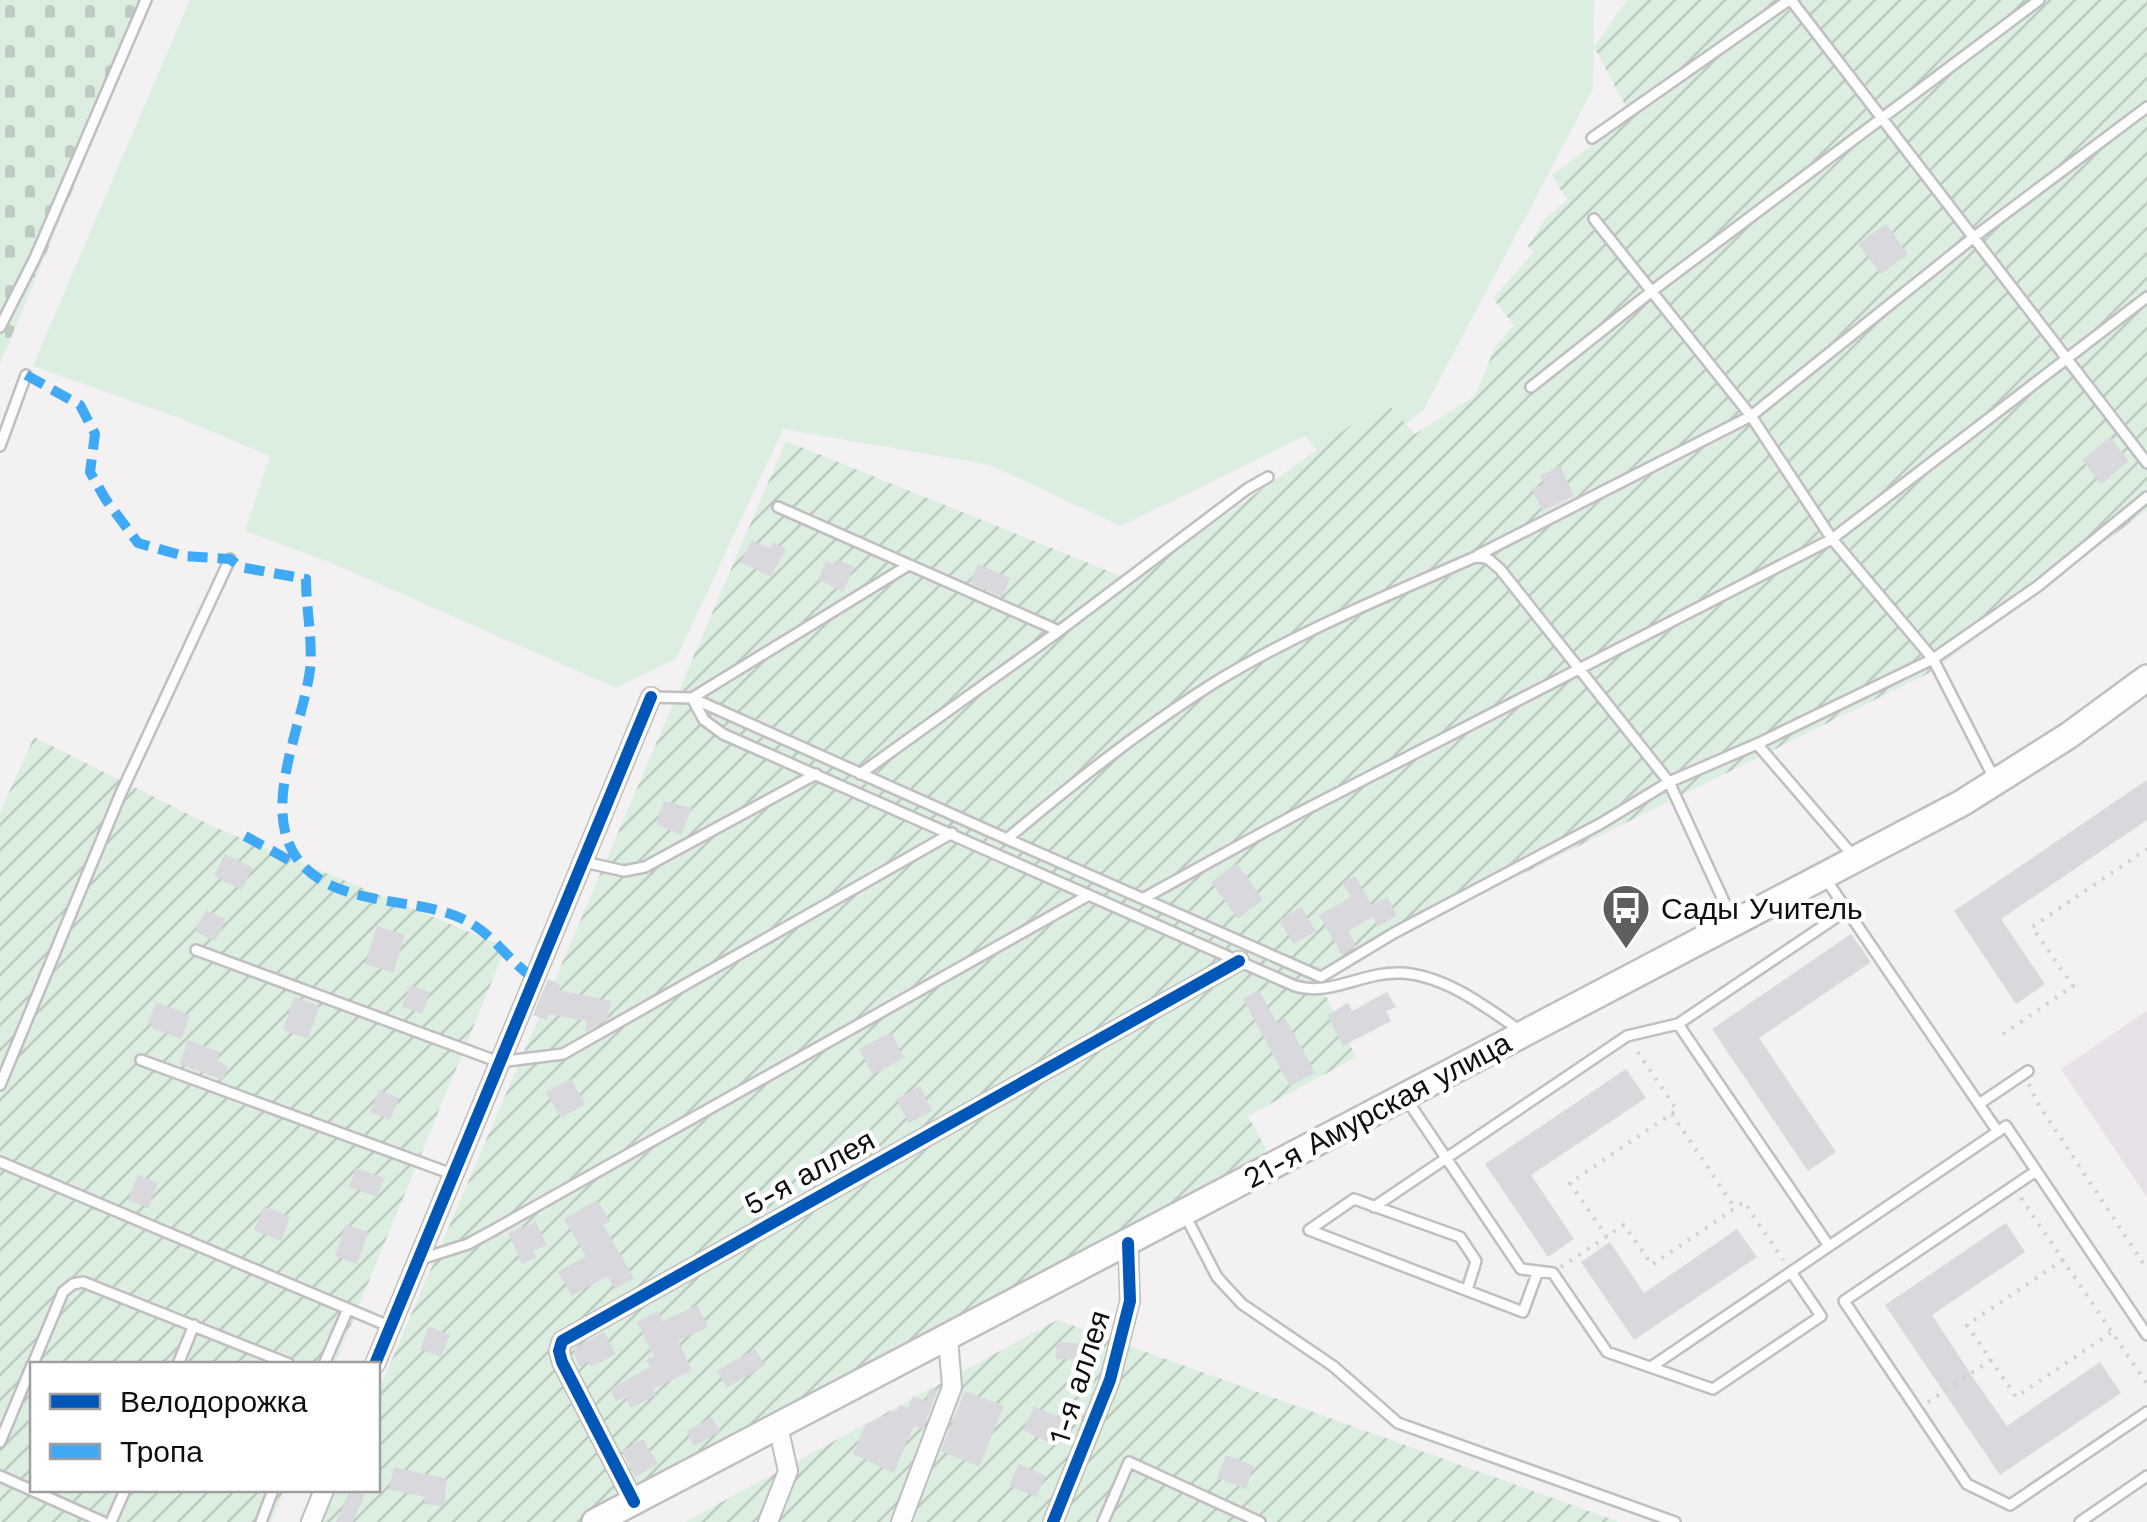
<svg xmlns="http://www.w3.org/2000/svg" width="2147" height="1522" font-family="'Work Sans',sans-serif">
	<defs>
		<pattern id="cemetery-stones" width="16" height="16" patternUnits="userSpaceOnUse" patternTransform="scale(2.5)"><rect width="16" height="16" fill="#dceee0"/><path d="M2 7V4a2 2 0 0 1 4 0v3zM10 15v-3a2 2 0 0 1 4 0v3z" fill="#bccbbf"/></pattern>
		<pattern id="garden-furrows" width="10" height="10" patternUnits="userSpaceOnUse" patternTransform="scale(2.5)"><rect width="10" height="10" fill="#dceee0"/><path d="M-1 1l2-2M0 10L10 0M9 11l2-2" fill="none" stroke="#bccbbf"/></pattern>
	</defs>
	<rect width="100%" height="100%" fill="#f3f1f2"/>
	<path fill="#e8e1e7" d="M2147 1011V1197L2061 1069Z"/>
	<path fill="#dceee0" d="M190 0H1594L1593 89 1424 409 1340 478 1305 436 1121 526 990 465 783 429 676 659 616 688 334 564 245 531 270 456 182 419 33 366Z"/>
	<path fill="url(#cemetery-stones)" d="M0 0H152L0 364Z"/>
	<path fill="url(#garden-furrows)" d="M1627 0H2147V510L1933 671 1316 976 1356 1057 1248 1116 1268 1153 583 1522H322L336 1490H378V1392L786 441 1133 581 1385 401 1415 434 1475 396 1495 347 1514 325 1493 298 1534 252 1528 246 1546 218 1567 200 1552 175 1631 116 1594 47Z
		M34 737 212 826 506 947 335 1364H32V1490H284L271 1522H0V812Z
		M1057 1320 1619 1522H685Z"/>
	<path fill="#d8d8dd" d="M1886 224 1908 254 1881 274 1858 244Z
		M2110 437 2129 461 2101 484 2082 460Z
		M1560 466 1574 496 1542 511 1532 489 1544 484 1540 476Z
		M752 540 770 549 773 542 786 548 771 577 741 562Z
		M838 560 854 567 843 592 818 580 826 561 836 565Z
		M978 564 1010 578 1002 597 970 583Z
		M2147 780V820L2001 919 2045 984 2016 1004 1954 911Z
		M664 801 692 808 681 835 656 824Z
		M225 854 253 868 242 890 214 876Z
		M1237 863 1263 900 1238 919 1211 882Z
		M1355 876 1372 905 1387 897 1397 916 1378 926 1373 917 1348 931 1356 946 1342 955 1319 915 1351 897 1342 883Z
		M1301 907 1316 931 1294 944 1279 920Z
		M206 910 226 920 215 941 195 931Z
		M377 926 405 935 393 973 365 964Z
		M1851 934 1871 962 1759 1038 1836 1152 1808 1171 1712 1029Z
		M548 979 560 984 558 990 611 1001 607 1020 585 1032 587 1021 549 1014 546 1020 533 1015Z
		M410 985 430 992 422 1014 402 1007Z
		M1259 990 1277 1023 1285 1018 1315 1073 1290 1086 1243 999Z
		M1387 992 1396 1007 1386 1011 1391 1021 1343 1046 1327 1015 1348 1003 1352 1011Z
		M294 997 319 1006 308 1039 283 1030Z
		M156 1002 190 1015 181 1039 152 1028 153 1025 148 1023Z
		M891 1032 904 1058 873 1075 859 1049Z
		M188 1040 220 1052 217 1060 228 1067 223 1080 180 1064Z
		M1626 1069 1646 1098 1531 1175 1574 1239 1548 1257 1485 1164Z
		M571 1079 585 1104 561 1118 546 1092Z
		M920 1086 932 1111 909 1123 896 1099Z
		M379 1090 399 1098 390 1120 370 1112Z
		M356 1168 384 1178 377 1197 349 1187Z
		M138 1175 158 1183 148 1208 128 1200Z
		M597 1200 610 1221 603 1225 634 1278 615 1289 607 1276 572 1296 558 1272 586 1256 564 1219Z
		M264 1206 290 1217 281 1241 254 1230Z
		M536 1222 547 1245 533 1251 536 1258 522 1264 508 1233Z
		M2006 1223 2025 1252 1932 1315 1974 1379 2007 1426 2100 1362 2121 1393 2000 1475 1885 1305Z
		M346 1224 368 1232 357 1264 335 1256Z
		M1737 1229 1757 1257 1634 1340 1581 1262 1610 1242 1644 1293Z
		M697 1305 708 1327 678 1341 692 1370 653 1389 656 1395 631 1408 625 1397 616 1401 610 1389 650 1367 646 1360 654 1356 637 1322 658 1311 663 1321Z
		M429 1326 450 1335 441 1357 420 1349Z
		M604 1332 616 1354 591 1367 588 1362 579 1367 573 1349Z
		M1057 1342 1090 1344 1089 1360 1056 1359Z
		M755 1349 765 1365 727 1388 717 1371Z
		M930 1388 937 1391 923 1429 914 1426 894 1473 853 1454 866 1424 899 1409 900 1405 908 1408 913 1396 926 1401Z
		M965 1391 1004 1406 979 1467 941 1451Z
		M1034 1406 1064 1420 1052 1444 1023 1430Z
		M712 1417 720 1432 694 1446 686 1431Z
		M643 1439 658 1464 635 1477 622 1451Z
		M1226 1455 1254 1466 1246 1489 1217 1478Z
		M1019 1464 1046 1476 1036 1497 1009 1486Z
		M394 1467 447 1479 444 1506 424 1504 425 1497 389 1489Z
		M350 1490 365 1494 353 1522H336Z"/>
	<g fill="none" stroke-linecap="round" stroke-linejoin="round">
		<g stroke="#c0bebf" stroke-width="14">
			<path id="service" d="M1791 0 2147 463
				M1592 138 1789 0
				M1594 219 1751 416 1832 539 1933 659 2038 586 2147 497
				M0 327 35 258 146 0
				M1531 387 1652 291 2039 0
				M0 446 26 375
				M778 507 1059 631
				M1478 555 1751 416 1974 237 2147 107
				M907 566 692 698 704 720 723 734 1295 986C1329 997 1365 971 1401 973 1444 975 1485 1006 1519 1030
				M651 697 692 698 1007 839C1073 783 1141 729 1214 683 1297 632 1387 596 1475 557L1487 558 1500 569 1669 782 1732 919
				M1757 744 1855 858
				M860 774 1059 631 1247 489 1268 477
				M1007 839 1321 977 1394 933 1600 824 1669 782 1757 744 1933 659 1994 778
				M584 862 624 871 645 867 816 774
				M1825 878 1998 1132
				M1144 898 1291 817 1832 539 2147 297
				M196 950 499 1062 563 1054 952 833
				M1678 1024 1829 1246
				M141 1060 452 1174
				M0 1085 121 793 230 559
				M1407 1100 1521 1269 1553 1273 1607 1352 1713 1389 1821 1316 1791 1272
				M1979 1104 2028 1071
				M0 1162 391 1327
				M2036 1171 1844 1301 1967 1484 2010 1505 2147 1412
				M1374 1207 1627 1036 1678 1024 1847 910
				M1185 1215 1217 1277 1242 1304 1333 1366 1398 1423 1675 1522
				M1309 1230 1523 1312 1538 1271
				M1309 1230 1354 1199 1460 1237 1476 1261 1467 1290
				M421 1259 468 1244 492 1231 1089 895
				M33 1364 63 1292 73 1284 83 1282 289 1364
				M178 1364 194 1325
				M324 1364 348 1309
				M1651 1367 2006 1126 2147 1335
				M0 1442 32 1365
				M0 1476 103 1522
				M111 1522 125 1490
				M261 1522 273 1490
				M1103 1522 1129 1462 1260 1522
				M2080 1522 2147 1476"/>
		</g>
		<g stroke="#c0bebf" stroke-width="22">
			<path id="minor" d="M375 1364 651 697
				M634 1502 562 1362 559 1351 562 1341 1239 961
				M311 1522 324 1490
				M768 1522 788 1471 778 1426
				M901 1522 952 1387 948 1338
				M1053 1522 1110 1380 1130 1301 1128 1243"/>
		</g>
		<g stroke="#c0bebf" stroke-width="30">
			<path id="secondary" d="M595 1522 1962 803 2068 736 2147 678"/>
		</g>
		<path stroke="#d0cfd0" stroke-width="4" stroke-dasharray="2.5 8" stroke-linecap="butt" d="M2003 1034 2073 986 2032 927 2147 849
			M2029 1084 2037 1102 2147 1269
			M1672 1114 1735 1208
			M2021 1198 2147 1384
			M1607 1237 1570 1183 1677 1110 1635 1048
			M2063 1260 1967 1325 2016 1397 2112 1332
			M1561 1267 1624 1225 1652 1265 1744 1202 1783 1260
			M1928 1402 1991 1360"/>
		<use href="#service" stroke="#fdfdfd" stroke-width="9"/>
		<use href="#minor" stroke="#fdfdfd" stroke-width="18"/>
		<use href="#secondary" stroke="#fdfdfd" stroke-width="25"/>
		<path stroke="#3fa9f5" stroke-width="10" stroke-dasharray="20 10" stroke-linecap="butt" d="M26 375 80 405 95 434 90 472 106 500 138 543 184 556 230 559 240 567 306 579C306 609 313 640 310 670 301 738 243 840 328 884 373 906 427 900 467 921 495 936 510 963 536 980
			M245 836 296 864"/>
		<g stroke="#fff" stroke-width="19">
			<path id="cycleway" d="M375 1364 651 697
				M634 1502 562 1362 559 1351 562 1341 1239 961
				M1053 1522 1110 1380 1130 1301 1128 1243"/>
		</g>
		<use href="#cycleway" stroke="#0057b8" stroke-width="12"/>
	</g>
	<defs>
		<g id="bus-pin" transform="scale(2.5)"><path d="M0 17L-7.5 6A9.5 9.5 0 1 1 7.5 6Z" fill="#5f5e5f" stroke="#fff"/><path d="M-5-6H5V4H4V6H2V4H-2V6H-4V4H-5ZM-3.5-4V0h7V-4ZM-3.5 1.2v1.5H-2V1.2ZM2 1.2v1.5H3.5V1.2Z" fill="#fff"/></g>
	</defs>
	<g fill-rule="evenodd">
		<use href="#bus-pin" x="1626" y="908"/>
	</g>
	<g text-anchor="middle" dominant-baseline="central" stroke-width="9" stroke-linejoin="round" paint-order="stroke">
		<g font-size="30" fill="#100f10" stroke="#fff" text-anchor="start">
			<text x="1661" y="908">Сады Учитель</text>
		</g>
		<g font-size="30" fill="#100f10" stroke="#fff">
			<text transform="translate(1377 1110) rotate(-28)">21-я Амурская улица</text>
			<text transform="translate(809 1172) rotate(-29)">5-я аллея</text>
			<text transform="translate(1079 1377) rotate(-72)">1-я аллея</text>
		</g>
	</g>
	<rect x="30" y="1362" width="350" height="130" fill="#ffffff" stroke="#9f9f9f" stroke-width="2.5"/>
	<rect x="50" y="1394" width="50" height="15" fill="#0057b8" stroke="#9f9f9f" stroke-width="2.5"/>
	<text x="120" y="1412" font-size="30" fill="#100f10">Велодорожка</text>
	<rect x="50" y="1444" width="50" height="15" fill="#3fa9f5" stroke="#9f9f9f" stroke-width="2.5"/>
	<text x="120" y="1462" font-size="30" fill="#100f10">Тропа</text>
</svg>
